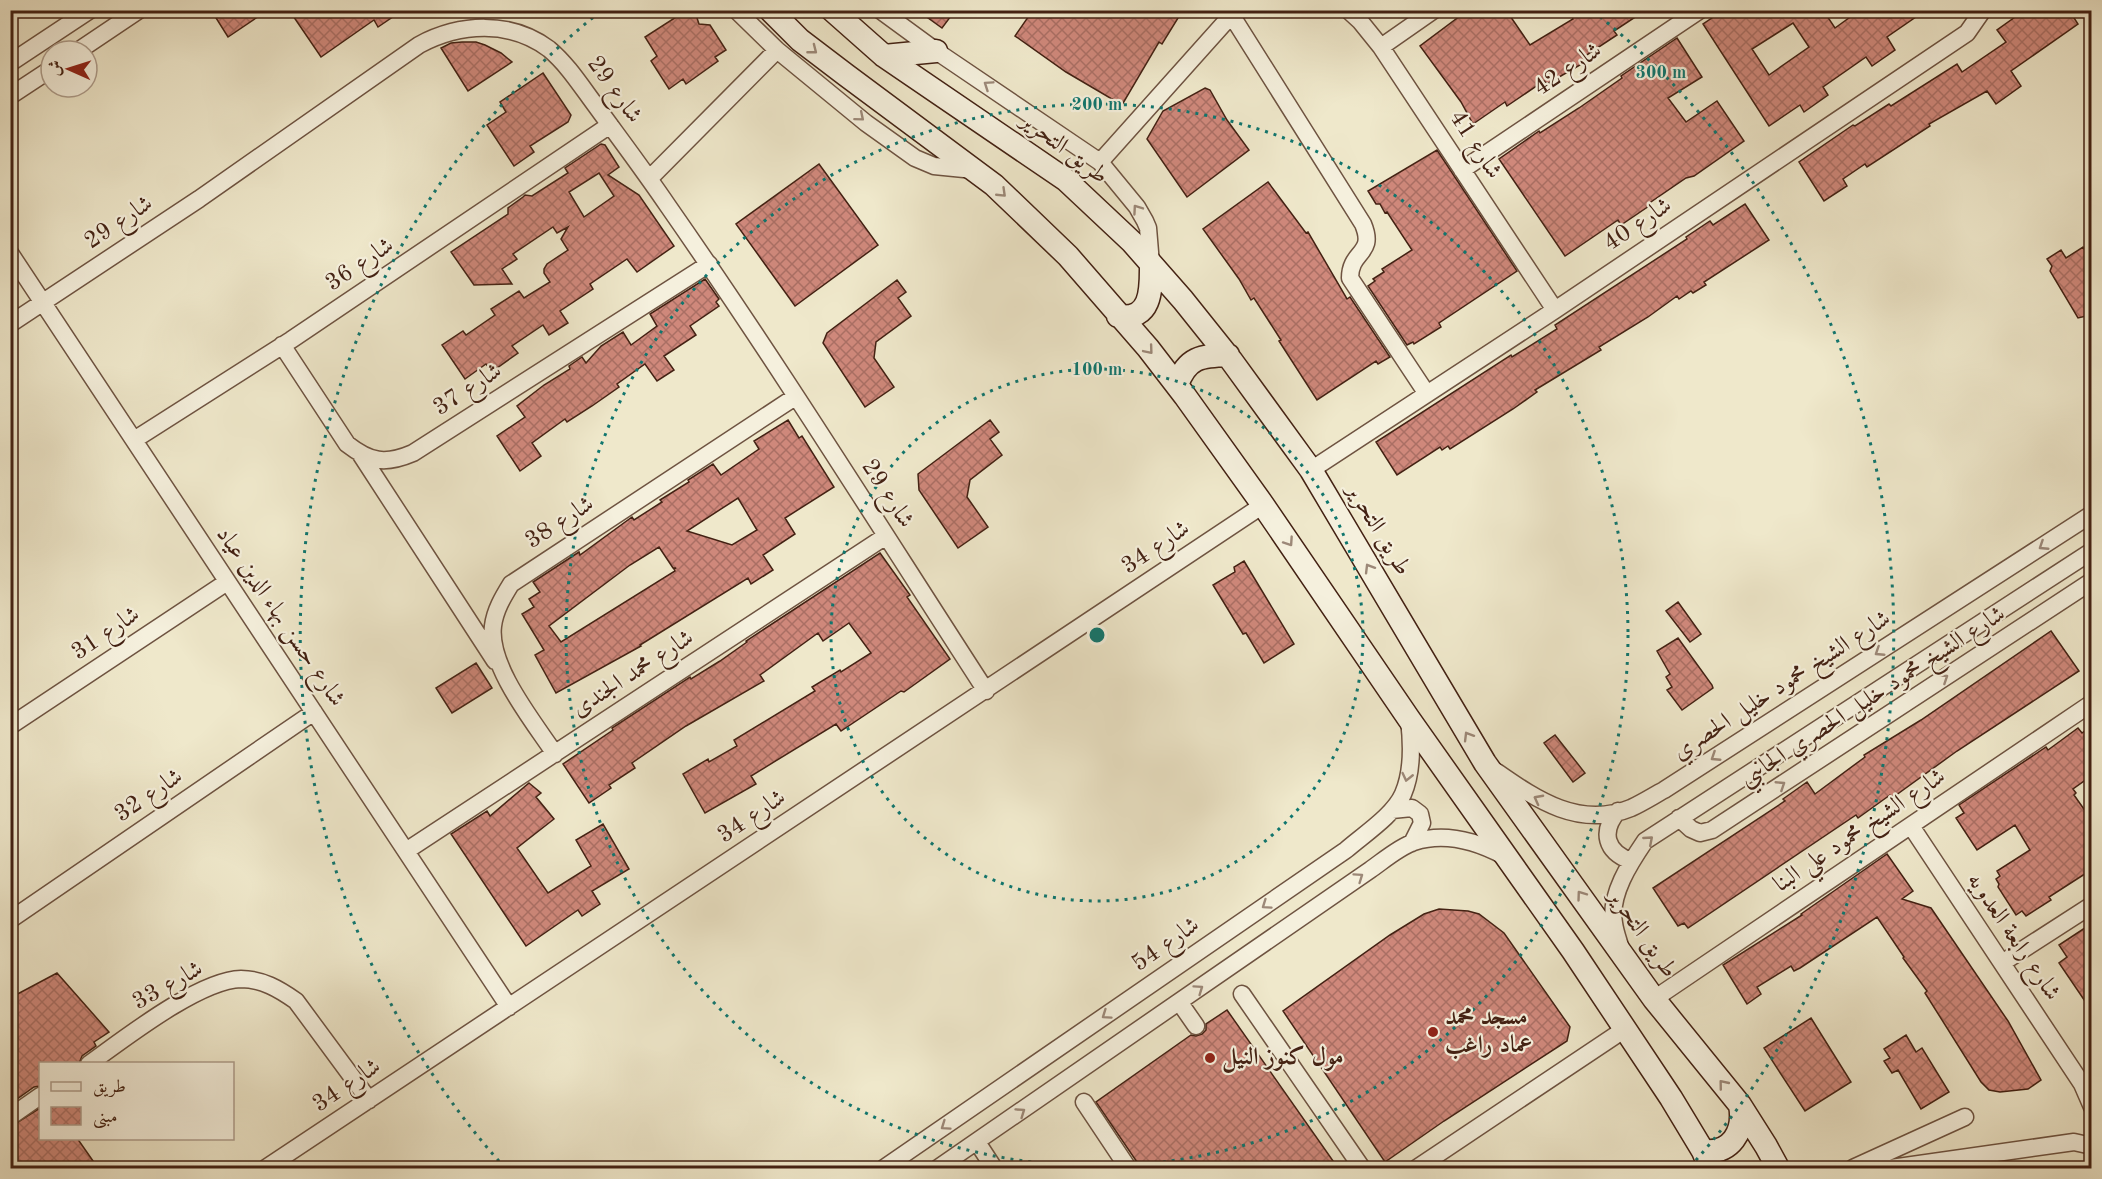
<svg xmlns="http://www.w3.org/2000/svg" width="2102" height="1179" font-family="'Old Standard TT',Amiri,serif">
	<defs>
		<pattern id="building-cross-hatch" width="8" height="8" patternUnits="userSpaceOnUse" patternTransform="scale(1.5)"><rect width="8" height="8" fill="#cf887b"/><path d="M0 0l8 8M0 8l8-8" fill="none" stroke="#aa6f64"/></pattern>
	</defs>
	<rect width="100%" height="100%" fill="#efe8cb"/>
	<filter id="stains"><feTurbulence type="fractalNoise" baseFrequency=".00333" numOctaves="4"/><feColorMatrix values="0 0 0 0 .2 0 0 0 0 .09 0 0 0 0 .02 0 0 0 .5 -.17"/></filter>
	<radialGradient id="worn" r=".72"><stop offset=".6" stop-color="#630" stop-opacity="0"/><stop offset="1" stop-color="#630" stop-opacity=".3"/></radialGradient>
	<path fill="url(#building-cross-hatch)" stroke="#432113" stroke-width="1.5" fill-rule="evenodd" d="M211 10H268L228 37Z
		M289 10H403L378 27 374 20 321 57Z
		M687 10H690L692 16 696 15 699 24 710 25 726 50 715 57 718 61 686 84 683 79 669 89 651 61 657 56 645 37Z
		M917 10H943L951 16 942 28Z
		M1033 10H1183L1162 44 1159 42 1122 105 1066 72 1015 36Z
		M1468 10H1506L1530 45 1573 19 1568 10H1646L1614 31 1617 35 1585 56 1587 61 1547 84 1544 81 1507 106 1505 102 1473 124 1461 102 1420 46Z
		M1724 10H1823L1835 28 1860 10H1926L1887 37 1895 50 1872 66 1866 57 1823 87 1828 95 1804 112 1800 105 1769 126 1703 24ZM1793 23 1809 47 1769 75 1752 49Z
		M2025 10H2069L2078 24 2011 71 2021 86 1996 104 1987 91 1929 124 1930 126 1867 167 1865 164 1843 179 1847 186 1824 201 1799 162 1853 125 1855 126 1889 104 1891 106 1957 64 1962 72 2006 42 1997 30Z
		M1677 38 1702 77 1668 98 1686 122 1717 101 1744 141 1694 176 1686 178 1648 204 1649 206 1621 225 1618 220 1565 256 1499 159 1539 131 1540 133 1579 108 1622 78 1621 76Z
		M462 42H476L485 45 501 53 512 62 468 91 441 48 451 43Z
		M543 73 571 115 568 122 530 146 534 152 514 166 487 125 506 112 500 102Z
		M1205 88 1210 90 1227 120 1249 150 1187 197 1147 139 1163 111Z
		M601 144 605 145 619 167 608 175 639 195 674 246 637 272 627 259 590 284 593 289 560 311 568 323 549 335 543 325 512 346 518 353 497 368 490 369 486 364 465 379 442 345 463 331 466 335 495 315 491 309 519 291 524 298 550 282 544 273V269L547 264 568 250 561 239 568 227 557 233 553 227 513 254 517 259 502 269 512 284 474 285 451 252 508 214V208L523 197 525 195 532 196 568 173 565 168ZM599 173 614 196 584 217 569 192Z
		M1437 150 1517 271 1439 323 1441 327 1414 344 1413 342 1407 345 1368 286 1375 281 1373 279 1384 272 1382 269 1412 250 1387 212 1385 213 1380 204H1376L1368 191Z
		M819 164 878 245 795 306 736 224Z
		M1268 182 1306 233 1308 232 1347 299 1350 297 1390 357 1378 364 1376 361 1317 400 1279 341 1281 340 1254 298 1251 300 1239 279 1203 229Z
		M1745 204 1769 240 1704 282 1706 285 1693 293 1691 291 1679 299 1677 296 1648 317 1599 347 1601 350 1535 390 1537 392 1513 409 1450 449 1448 446 1442 450 1440 447 1397 475 1376 442 1511 355 1512 357 1557 329 1555 325 1687 239 1686 237 1710 221 1713 225Z
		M2083 247 2091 261V315L2078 318 2050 271 2052 266 2047 259 2061 250 2066 258Z
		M705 279 719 299 716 302 719 306 690 326 696 335 664 356 674 370 657 381 645 364 617 384 619 387 592 406 567 422 565 419 532 443 541 456 520 471 497 436 525 417 517 406 544 385 570 369 569 366 582 357 586 363 601 346 623 332 631 345 657 326 650 314Z
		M897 280 906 292 898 298 911 316 876 342 874 358 894 387 865 407 823 343 827 333Z
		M788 420 799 438 802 436 834 487 785 518 795 534 763 555 773 570 751 584 748 578 640 645 641 646 556 693 535 655 544 650 522 614 534 607 529 599 540 592 533 582 579 552 580 555 632 517 634 520 662 502 660 500 689 482 688 480 713 464 721 475 759 449 754 441ZM738 498 757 530 732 545 687 531ZM659 547 673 568H676L674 569 675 571 561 642 549 626 630 565Z
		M990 420 999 432 990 439 1002 455 970 480 967 497 988 527 958 548 919 490 918 474Z
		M880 553 910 595 907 597 950 659 904 692 901 691 841 731 836 724 751 776 756 784 705 813 683 774 708 759 709 762 737 746 734 740 815 691 812 687 840 670 841 672 871 653 849 623 823 641 818 633 760 675 764 681 686 726 632 763 635 768 609 785 611 788 589 803 563 764 613 730 612 728 690 677 691 679 720 661 747 642 746 641Z
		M1244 561 1294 644 1264 663 1246 633 1243 634 1213 585 1235 572 1234 567Z
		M1678 602 1701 634 1690 642 1666 611Z
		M2051 631 2079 671 1957 751 1892 798 1890 795 1858 818 1856 815 1688 928 1684 923 1678 926 1653 888 1785 801 1783 799 1807 782 1815 794 1865 757 1864 755 1921 720Z
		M1678 638 1712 685 1713 688 1682 710 1667 690 1672 687 1666 677 1670 674 1657 651Z
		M476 663 492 688 452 713 436 688Z
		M2091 726V776L2073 789 2076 793 2074 795 2091 819V870L2049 897 2051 900 2026 916 2022 911 2016 915 1998 887 1999 884 1996 879 2000 876 1997 871 2030 850 2015 825 1977 850 1956 818 1964 813 1959 805 2046 747 2048 750 2078 728 2082 733Z
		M1555 735 1585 773 1573 782 1544 743Z
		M529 783 541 793 536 797 554 819 517 848 548 893 591 866 576 840 603 824 629 869 592 891 600 904 582 916 578 910 526 946 451 834 487 811 490 816Z
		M1887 854 1913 891 1902 899 1931 908 2008 1021 2041 1080 2028 1089 2000 1092 1989 1090 1981 1082 1925 993 1927 991 1903 958 1904 957 1877 917 1800 968 1794 971 1791 966 1757 987 1761 994 1747 1004 1723 965 1802 915 1801 914Z
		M1439 909 1468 911 1479 914 1504 933 1570 1027 1567 1041 1444 1121 1385 1162 1283 1011 1390 935 1424 914Z
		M2091 924V1010L2059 963 2067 957 2059 945Z
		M57 973 109 1032 94 1042 96 1046 82 1056 79 1064H40V1086L34 1087 10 1104V998Z
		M1227 1010 1338 1168H1138L1137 1162 1096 1102 1191 1035 1196 1036 1202 1034 1206 1030V1024Z
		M1811 1018 1851 1082 1805 1111 1764 1048Z
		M1906 1035 1916 1052 1922 1048 1949 1092 1921 1109 1898 1070 1892 1073 1884 1061 1890 1058 1884 1049Z
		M40 1108V1138H77L98 1168H10V1127Z"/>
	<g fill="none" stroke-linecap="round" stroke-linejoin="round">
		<g stroke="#6e5341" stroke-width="19">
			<path id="street" d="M736 10 777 50 866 123 915 158 934 166 974 170
				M880 10 936 51 1100 162 1137 207 1145 221 1148 228 1151 264
				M1348 10 1360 21 1381 47 1555 310
				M1232 16 1363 224C1376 255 1350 250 1350 278L1427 394
				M1381 47 1434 10
				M78 51 139 10
				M10 63 90 10
				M10 96 51 69
				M1100 162 1236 10
				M1462 170 1700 10
				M649 179 777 50
				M10 253 509 1007
				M10 324 199 199 419 45C460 23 510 20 549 49 568 65 581 86 596 106 620 139 645 172 668 206 779 365 881 529 986 691
				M282 345 347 444C370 462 385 465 413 453L709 264
				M134 440 291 340 610 125
				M361 455 495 661
				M1311 470 1555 310 1967 33 1983 10
				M10 726 227 582
				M555 754C533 721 488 666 493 626 495 610 503 597 511 584L795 397
				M1497 772C1537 800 1580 829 1631 808 1642 803 1653 796 1664 790L2092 514
				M1392 810 1412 808 1420 814 1422 823 1412 843
				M1618 811C1600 832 1606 852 1631 861
				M1679 818 1691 829 1700 833 1712 830 2092 581
				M1911 826 2082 1084 2092 1107
				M406 851 886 536
				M10 920 314 712
				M1620 946C1618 939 1615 931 1614 923 1609 895 1630 863 1645 841L2092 551
				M2002 963 2092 905
				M1242 994 1362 1168
				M1654 999 2092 703
				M1180 1003 1196 1026
				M89 1064C124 1039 199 980 241 979 262 979 279 989 296 1001L369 1100
				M1084 1102 1128 1168
				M10 1117 40 1096
				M977 1142 992 1165
				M266 1168 1263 505
				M884 1168 1346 850C1363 835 1394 815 1403 794 1413 771 1412 744 1409 720
				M938 1168 1370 870C1383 861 1399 847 1414 842 1445 832 1476 841 1504 856
				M1417 1168 1625 1029
				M1853 1168 1965 1117
				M1891 1168 2074 1142 2092 1146"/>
		</g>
		<g stroke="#432113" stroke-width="25">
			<path id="secondary" d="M770 10 800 40 846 75 994 185 1068 256 1148 348 1185 396 1263 505 1409 719 1573 951 1671 1098 1703 1151 1710 1168
				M832 10 884 56 1066 180 1132 242 1183 300 1231 360 1311 470 1485 763 1654 999 1740 1105 1766 1146 1778 1168
				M884 56 936 51
				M1118 316C1153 321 1151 287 1151 264
				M1177 385C1187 357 1201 356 1228 355
				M1703 1151C1731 1154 1745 1132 1740 1105"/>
		</g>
		<use href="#street" stroke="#f5f0dd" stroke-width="16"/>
		<use href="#secondary" stroke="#f5f0dd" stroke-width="22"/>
	</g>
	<defs><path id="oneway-chevron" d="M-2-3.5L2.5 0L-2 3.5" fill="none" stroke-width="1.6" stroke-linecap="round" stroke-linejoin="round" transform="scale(1.5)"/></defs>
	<g stroke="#9c8878">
		<use href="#oneway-chevron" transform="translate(813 50) rotate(38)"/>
		<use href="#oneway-chevron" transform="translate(988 85) rotate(-146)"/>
		<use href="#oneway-chevron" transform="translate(860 117) rotate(40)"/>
		<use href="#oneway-chevron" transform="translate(1002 193) rotate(44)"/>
		<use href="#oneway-chevron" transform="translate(1137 209) rotate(-125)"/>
		<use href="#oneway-chevron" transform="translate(1149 350) rotate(50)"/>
		<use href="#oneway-chevron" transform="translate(1289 542) rotate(56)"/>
		<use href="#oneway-chevron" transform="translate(2043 546) rotate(147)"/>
		<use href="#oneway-chevron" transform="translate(1369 568) rotate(-121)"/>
		<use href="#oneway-chevron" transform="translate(1879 652) rotate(147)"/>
		<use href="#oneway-chevron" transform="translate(1944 678) rotate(-33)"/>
		<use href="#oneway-chevron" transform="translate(1468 736) rotate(-121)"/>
		<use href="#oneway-chevron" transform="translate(1715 757) rotate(147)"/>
		<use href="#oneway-chevron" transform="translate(1407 777) rotate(103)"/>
		<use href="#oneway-chevron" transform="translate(1781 785) rotate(-33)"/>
		<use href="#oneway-chevron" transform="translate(1538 799) rotate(-152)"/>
		<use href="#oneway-chevron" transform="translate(1649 840) rotate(-41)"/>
		<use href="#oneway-chevron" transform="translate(1359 877) rotate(-35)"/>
		<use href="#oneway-chevron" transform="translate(1581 895) rotate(-126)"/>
		<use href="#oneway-chevron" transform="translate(1266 905) rotate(145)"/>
		<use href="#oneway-chevron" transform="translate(1199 989) rotate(-35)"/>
		<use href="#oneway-chevron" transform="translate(1106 1015) rotate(145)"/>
		<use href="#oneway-chevron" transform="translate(1723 1084) rotate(-129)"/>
		<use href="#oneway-chevron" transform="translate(1021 1112) rotate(-35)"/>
		<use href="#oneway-chevron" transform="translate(945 1126) rotate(145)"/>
	</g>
	<g fill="none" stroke="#0f766e" stroke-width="3" stroke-dasharray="3 6">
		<circle cx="1097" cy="635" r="266"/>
		<circle cx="1097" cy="635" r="531"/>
		<path d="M505 1168A797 797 0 0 1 601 11M1593 11A797 797 0 0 1 1689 1168"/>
	</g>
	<g fill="#8f2418" stroke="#f5f0dd" stroke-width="2">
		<circle cx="1433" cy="1032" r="6"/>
		<circle cx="1210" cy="1058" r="6"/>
	</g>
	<g text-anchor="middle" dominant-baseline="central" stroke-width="4.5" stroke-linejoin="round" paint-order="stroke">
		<g font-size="24" fill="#432113" stroke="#f5f0dd">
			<text transform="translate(1568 70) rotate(-34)">شارع 42</text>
			<text transform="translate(614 90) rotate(54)">شارع 29</text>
			<text transform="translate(1475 145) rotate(57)">شارع 41</text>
			<text transform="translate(1064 149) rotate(37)">طريق التحرير</text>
			<text transform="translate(119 223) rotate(-34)">شارع 29</text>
			<text transform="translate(1638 225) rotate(-34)">شارع 40</text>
			<text transform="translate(360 265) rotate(-34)">شارع 36</text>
			<text transform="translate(468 390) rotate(-33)">شارع 37</text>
			<text transform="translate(887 494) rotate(57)">شارع 29</text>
			<text transform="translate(560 523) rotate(-33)">شارع 38</text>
			<text transform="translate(1378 530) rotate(59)">طريق التحرير</text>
			<text transform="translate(1156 548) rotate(-34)">شارع 34</text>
			<text transform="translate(280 617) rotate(56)">شارع حسن بهاء الدين عياد</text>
			<text transform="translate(106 634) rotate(-34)">شارع 31</text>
			<text transform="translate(633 674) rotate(-33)">شارع محمد الجندى</text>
			<text transform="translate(1782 686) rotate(-33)">شارع الشيخ محمود خليل الحصري</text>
			<text transform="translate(1873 697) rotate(-33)">شارع الشيخ محمود خليل الحصري الجانبي</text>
			<text transform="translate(149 796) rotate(-34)">شارع 32</text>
			<text transform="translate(752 817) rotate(-34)">شارع 34</text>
			<text transform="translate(1860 831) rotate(-34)">شارع الشيخ محمود علي البنا</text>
			<text transform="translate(1642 934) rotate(55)">طريق التحرير</text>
			<text transform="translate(2013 937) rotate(56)">شارع رابعة العدويه</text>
			<text transform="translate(1166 945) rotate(-35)">شارع 54</text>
			<text transform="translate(168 986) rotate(-29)">شارع 33</text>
			<text transform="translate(347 1086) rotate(-34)">شارع 34</text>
		</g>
		<g font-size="24" font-weight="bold" fill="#432113" stroke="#f5f0dd" text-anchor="start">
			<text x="1445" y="1018">مسجد محمد<tspan x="1445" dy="28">عماد راغب</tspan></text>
			<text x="1222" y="1058">مول كنوز النيل</text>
		</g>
	</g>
	<circle cx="1097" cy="635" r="9" fill="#0f766e" stroke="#f5f0dd" stroke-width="3"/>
	<g font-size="18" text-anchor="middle" font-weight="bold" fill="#0f766e" stroke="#f5f0dd" stroke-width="4.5" stroke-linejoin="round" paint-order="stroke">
		<text x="1661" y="78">300 m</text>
		<text x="1097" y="110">200 m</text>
		<text x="1097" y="375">100 m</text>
	</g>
	<rect width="2102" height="1179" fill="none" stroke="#efe8cb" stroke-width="36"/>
	<rect x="12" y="12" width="2078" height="1155" fill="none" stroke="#432113" stroke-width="3"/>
	<rect x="18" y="18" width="2066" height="1143" fill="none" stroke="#432113" stroke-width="1.5"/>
	<rect x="39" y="1062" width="195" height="78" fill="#f5f0dd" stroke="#ae9d8c" stroke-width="1.5"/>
	<rect x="51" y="1082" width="30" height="9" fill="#f5f0dd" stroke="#ae9d8c" stroke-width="1.5"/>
	<text x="93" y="1092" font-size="18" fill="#432113">طريق</text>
	<rect x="51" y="1107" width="30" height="18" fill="url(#building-cross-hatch)" stroke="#ae9d8c" stroke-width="1.5"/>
	<text x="93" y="1122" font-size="18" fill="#432113">مبنى</text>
	<g transform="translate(69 69) rotate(273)"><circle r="28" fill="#f5f0dd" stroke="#ae9d8c" stroke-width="1.5"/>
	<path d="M0-4.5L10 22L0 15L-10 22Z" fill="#8f2418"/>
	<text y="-9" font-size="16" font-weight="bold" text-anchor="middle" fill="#432113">ش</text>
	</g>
	<rect width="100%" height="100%" filter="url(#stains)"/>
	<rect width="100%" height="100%" fill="url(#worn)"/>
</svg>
